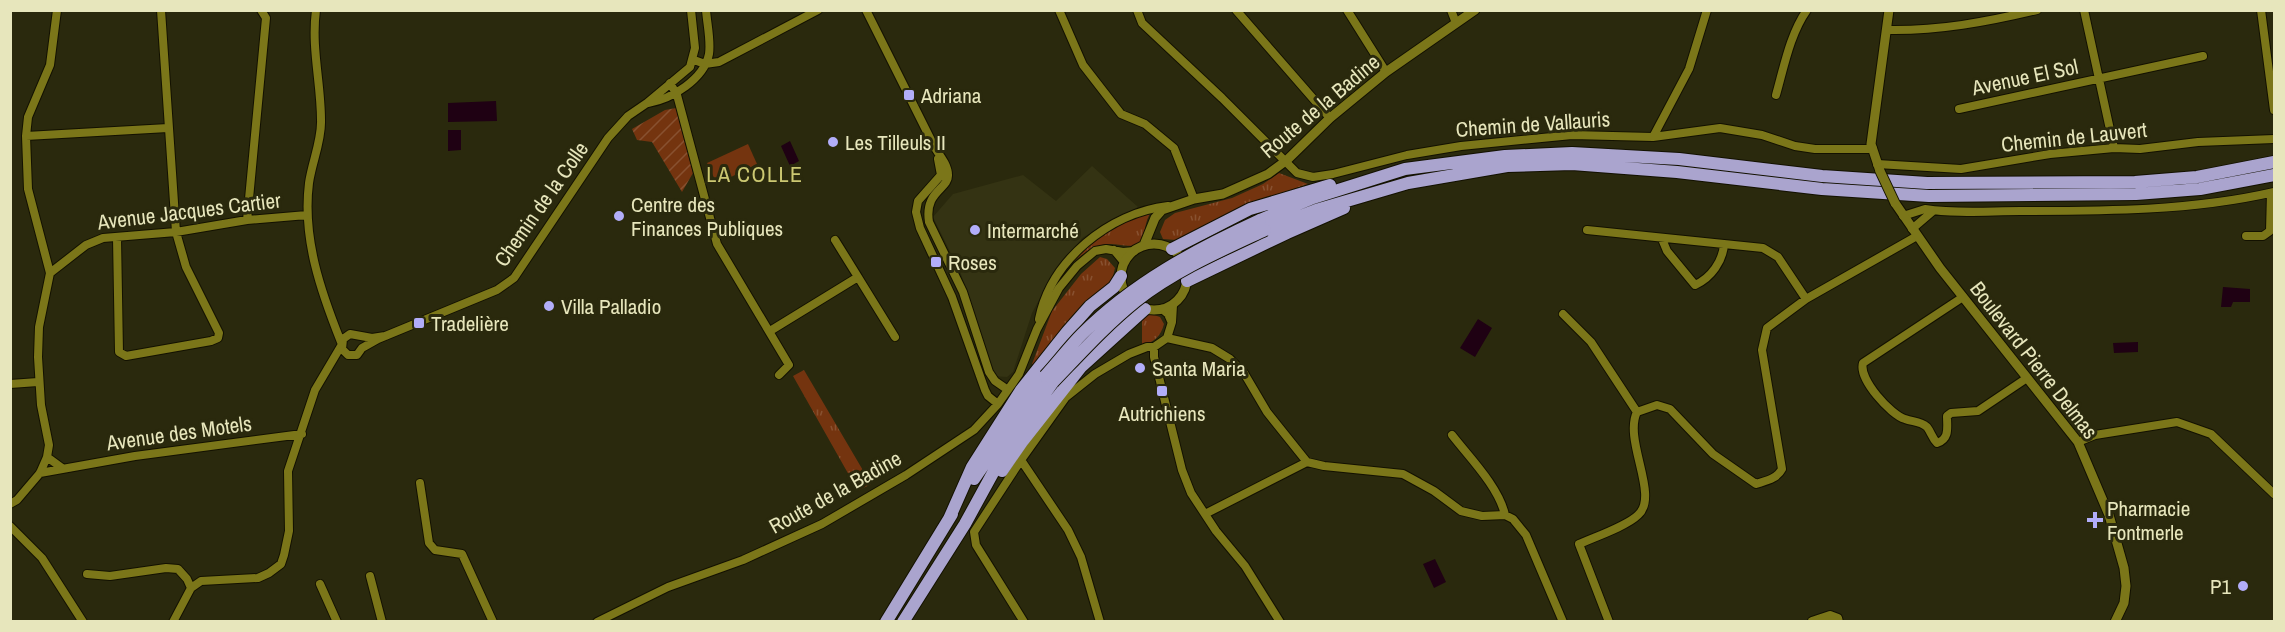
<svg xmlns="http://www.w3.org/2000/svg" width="2285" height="632" font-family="'Archivo Narrow',sans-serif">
	<defs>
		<pattern id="grass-tufts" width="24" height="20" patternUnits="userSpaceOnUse" patternTransform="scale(1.5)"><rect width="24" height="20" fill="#74340f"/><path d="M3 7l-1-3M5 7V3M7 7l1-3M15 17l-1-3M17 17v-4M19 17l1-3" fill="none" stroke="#885130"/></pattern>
		<pattern id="garden-furrows" width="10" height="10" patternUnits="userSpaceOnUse" patternTransform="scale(1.5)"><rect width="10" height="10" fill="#74340f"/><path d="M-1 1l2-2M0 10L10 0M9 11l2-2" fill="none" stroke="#885130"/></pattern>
	</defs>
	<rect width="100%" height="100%" fill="#2a290d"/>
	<path fill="#343313" d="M1092 166 1138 207 1082 238 1051 278 1032 313 1013 372 1007 377 993 376 961 274 933 217 953 194 1023 175 1056 201Z"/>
	<path fill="url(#grass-tufts)" d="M1279 173 1308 184 1252 203 1176 240 1163 239 1160 232 1165 220 1175 213 1232 198 1263 184Z
		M1151 212C1144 223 1146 231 1141 243 1129 248 1124 245 1112 244 1095 243 1084 253 1072 263 1094 237 1119 223 1151 212Z
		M1100 257 1107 259 1115 268 1112 280 1107 288 1035 365 1032 364 1052 311 1081 274Z
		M1151 314 1160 317 1164 324C1161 336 1154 342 1142 346V318Z
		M804 370 871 484 858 491 793 376Z"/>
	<path fill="url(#garden-furrows)" d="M676 108 693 173 682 192 652 142 637 140 632 129 665 110Z"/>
	<path fill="#74340f" d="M748 144 757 164 717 184 707 163Z"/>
	<path fill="#1f0113" d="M496 101 497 121 448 122V103Z
		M448 130H461V150L448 151Z
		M790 141 799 161 790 166 781 146Z
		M2223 287 2250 289V302H2233L2231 307H2221Z
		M1478 319 1492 328 1475 357 1460 348Z
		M2138 342V352L2114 353 2113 343Z
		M1435 559 1446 582 1434 588 1423 564Z"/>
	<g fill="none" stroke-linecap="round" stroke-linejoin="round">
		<g stroke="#131100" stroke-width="10">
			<path id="minor" d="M316 10C311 48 321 83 321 120 322 140 312 162 309 183 302 238 321 292 341 342
				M866 10 935 148C940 156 948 165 948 175 949 189 924 191 929 222L963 292 989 372 995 381 1008 390
				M1059 10 1083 65 1121 114 1145 124 1174 148 1194 199
				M1137 10 1142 23 1222 98 1297 173 1313 177 1333 174 1407 155 1461 146 1572 135 1653 137 1689 69 1707 10
				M1236 10 1330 118
				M1347 10 1386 72
				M1451 10 1456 23
				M2084 10 2114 148
				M2261 10 2274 110
				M1887 30C1938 31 1987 22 2037 10
				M694 60 705 64 719 62 818 10
				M670 83 677 95 717 244 789 365 779 375
				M1776 95C1784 67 1790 34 1807 10
				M648 103C672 99 704 79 709 54 711 40 707 24 706 10
				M1959 109 2203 56
				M26 136 168 128
				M1653 137 1720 128 1762 135 1795 146 1815 149H1873
				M938 159 941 175 918 201 916 212 920 228 952 297 985 390 988 396 998 404
				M1877 164 1961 169 2050 154 2114 148 2140 149 2198 142 2274 139
				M1903 216 1925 209C1956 214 1989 211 2020 211 2105 211 2192 211 2274 192
				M247 220 266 18 261 10
				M1912 229 1933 211
				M1587 230 1763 248 1778 257 1806 299
				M2246 236H2263L2270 231 2271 193
				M117 238 119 352 126 356 211 341 218 338 219 333 186 267 176 232 161 10
				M1662 239 1667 251 1695 285C1711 278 1723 261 1724 244
				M835 240 858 277
				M1114 250 1124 262
				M50 273 86 245 103 238 176 232 247 220 307 215
				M1963 297 1863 363C1858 379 1891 415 1905 419 1913 422 1920 421 1927 427 1931 432 1932 438 1937 443 1950 439 1947 427 1947 416L1951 413 1978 411 2027 378
				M1162 309 1168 314 1171 321
				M1563 314 1591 342 1637 412
				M1039 319C1051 260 1109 213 1168 206
				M770 331 858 277 895 337
				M385 336 372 338 350 334 343 339 342 349 348 355H357L362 348 378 339 497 290 514 278 608 138 628 116 647 103 690 67 695 48 691 10
				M1167 338 1212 348 1230 359 1244 373 1267 412 1307 462 1324 466 1403 474 1434 491 1461 511 1482 516 1505 515 1513 519 1526 535 1563 622
				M1154 347V357L1182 470 1191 493 1216 531 1245 566 1280 622
				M10 384 38 382
				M1452 435C1469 457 1499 487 1505 515
				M2078 442 2095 435 2177 422 2211 434 2274 494
				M47 457 62 468
				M1021 460 1068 530 1081 557 1100 622
				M40 473 135 456 302 434
				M420 483 429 543 435 550 462 554 493 622
				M10 504 17 500 40 473 47 457 49 445 41 405 38 357 39 327 50 273 28 189 26 136 28 117 50 65 57 10
				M1205 514 1307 462
				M10 526 42 558 83 622
				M87 574 110 576 166 568 178 569 187 579 191 588
				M370 576 382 622
				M320 584 337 622
				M1812 621 1830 615 1838 618 1839 622
				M173 622 191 588 201 581 258 578 269 573 281 564 284 555 289 531 288 471 315 390 341 346
				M597 622 668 587 743 560 822 524 906 475 974 430 998 404 1019 374 1037 329 1059 288 1077 266 1095 251 1106 249 1123 252 1134 251
				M1024 622 976 545 974 532 1021 460 1066 397 1095 374 1129 354 1147 347H1154L1167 338 1172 322 1173 305
				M1609 622 1579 544C1595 537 1627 526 1638 515 1660 496 1623 440 1637 412L1657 405 1670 409 1713 454 1756 484C1765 481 1777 479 1782 469L1762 350 1767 328 1806 299 1917 236"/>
		</g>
		<g stroke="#131100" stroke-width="11">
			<path id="tertiary" d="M1880 171 1871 144 1889 10
				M1895 203 1940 268 2078 442 2109 515 2124 568 2126 586 2124 603 2115 622
				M1121 277a33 33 0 1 1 66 0a33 33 0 1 1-66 0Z
				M1144 245 1155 218 1162 210 1194 199 1223 194 1268 174 1287 160 1330 118 1386 72 1475 10"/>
		</g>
		<g stroke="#131100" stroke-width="14">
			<path id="trunk" d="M1260 220 1313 198 1405 169 1505 156 1572 153 1679 159 1822 176 1927 183 2135 182 2197 177 2274 162
				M1265 230 1316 210 1408 183 1507 166 1572 164 1677 172 1822 189 1929 196 2136 194 2200 189 2274 175
				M1172 249 1250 209 1330 185
				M1187 281 1287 233 1344 208
				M1002 471 1022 442 1081 367 1145 309
				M974 479 1045 376
				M949 519 972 467 1021 390 1067 332 1090 306 1114 287 1121 276
				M886 622 952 514
				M903 622 965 524 1006 449 1053 382"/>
		</g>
		<use href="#minor" stroke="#7b7619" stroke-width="8"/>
		<use href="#tertiary" stroke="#7b7619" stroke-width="9"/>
		<use href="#trunk" stroke="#aaa4ce" stroke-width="12"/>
		<g stroke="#131100" stroke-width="11" stroke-linecap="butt">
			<path id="tertiary-bridge" d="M1880 171 1895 203"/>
		</g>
		<g stroke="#131100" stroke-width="14" stroke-linecap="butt">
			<path id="trunk-bridge" d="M1045 376C1058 362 1069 347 1082 334 1133 283 1195 250 1260 220
				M1053 382C1080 354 1105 326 1136 301 1174 271 1220 251 1265 230"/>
		</g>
		<use href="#tertiary-bridge" stroke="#7b7619" stroke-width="9"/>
		<use href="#trunk-bridge" stroke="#aaa4ce" stroke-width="12"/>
	</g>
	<g fill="#b2adf9" stroke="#2a290d" stroke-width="2">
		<rect x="903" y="89" width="12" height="12" rx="3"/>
		<circle cx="833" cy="142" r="6"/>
		<circle cx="619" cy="216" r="6"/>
		<circle cx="975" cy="230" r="6"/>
		<rect x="930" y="256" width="12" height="12" rx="3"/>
		<circle cx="549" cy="306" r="6"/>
		<rect x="413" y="317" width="12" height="12" rx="3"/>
		<circle cx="1140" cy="368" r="6"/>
		<rect x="1156" y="385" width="12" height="12" rx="3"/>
		<path d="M2092 511h6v6h6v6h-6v6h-6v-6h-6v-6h6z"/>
		<circle cx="2243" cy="586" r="6"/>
	</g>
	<g text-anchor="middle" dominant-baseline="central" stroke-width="6" stroke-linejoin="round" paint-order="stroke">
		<g font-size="21" fill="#e7e6bc" stroke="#2a290d">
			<text transform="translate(2025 77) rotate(-12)">Avenue El Sol</text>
			<text transform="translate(1320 106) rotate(-40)">Route de la Badine</text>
			<text transform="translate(1533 124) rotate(-4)">Chemin de Vallauris</text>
			<text transform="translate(2074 137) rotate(-6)">Chemin de Lauvert</text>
			<text transform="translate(541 204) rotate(-55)">Chemin de la Colle</text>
			<text transform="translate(189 211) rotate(-7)">Avenue Jacques Cartier</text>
			<text transform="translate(2034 360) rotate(52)">Boulevard Pierre Delmas</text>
			<text transform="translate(179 433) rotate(-8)">Avenue des Motels</text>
			<text transform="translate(835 492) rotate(-29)">Route de la Badine</text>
		</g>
		<g font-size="21" fill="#e7e6bc" stroke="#2a290d" text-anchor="start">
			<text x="921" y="95">Adriana</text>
			<text x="845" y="142">Les Tilleuls II</text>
			<text x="631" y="204">Centre des<tspan x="631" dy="24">Finances Publiques</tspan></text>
			<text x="987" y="230">Intermarché</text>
			<text x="948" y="262">Roses</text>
			<text x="561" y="306">Villa Palladio</text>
			<text x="431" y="323">Tradelière</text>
			<text x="1152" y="368">Santa Maria</text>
			<text x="1162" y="413" text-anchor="middle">Autrichiens</text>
			<text x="2107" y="508">Pharmacie<tspan x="2107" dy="24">Fontmerle</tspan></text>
			<text x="2231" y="586" text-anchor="end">P1</text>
		</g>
		<g font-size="22" letter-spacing="1.5" fill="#ccc872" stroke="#2a290d">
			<text x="755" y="174">LA COLLE</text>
		</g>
	</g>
	<rect width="2285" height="632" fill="none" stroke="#e7e6bc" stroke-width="24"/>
</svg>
